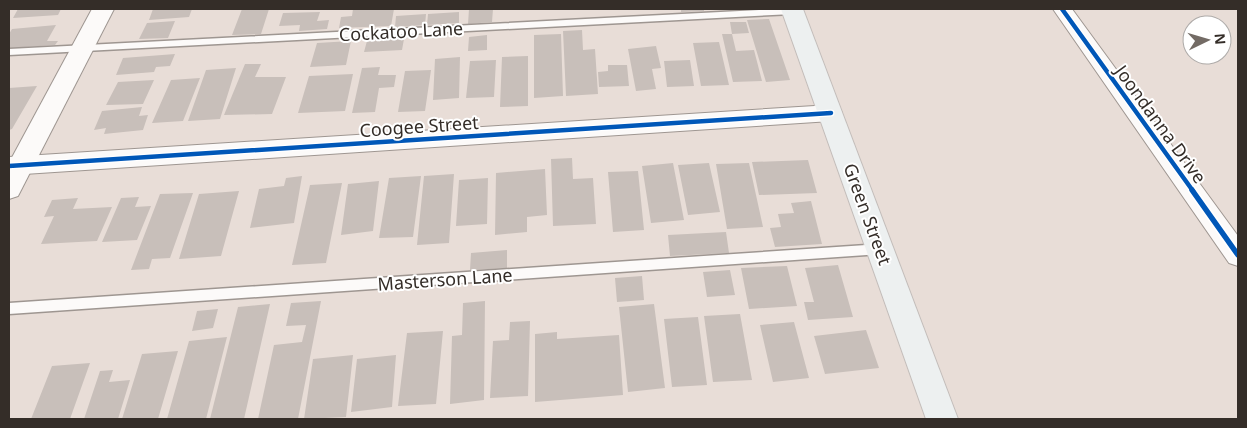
<svg xmlns="http://www.w3.org/2000/svg" width="1247" height="428" font-family="'Noto Sans',sans-serif">
	<rect width="100%" height="100%" fill="#e8ddd7"/>
	<path fill="#c8bfba" d="M18 9H61L58 15 13 18Z
		M153 9H192L189 17 149 20Z
		M242 9H269L261 34 232 35Z
		M353 9H394L391 26 339 28 341 17 352 16Z
		M469 9H493L492 22 468 24Z
		M681 9H704V11L681 12Z
		M320 12 317 21 329 20 327 29 299 31 300 25 279 26 283 13Z
		M459 12V23L427 25 428 14Z
		M426 14 425 25 395 27 396 16Z
		M769 19 790 80 766 82 747 20Z
		M175 21 168 38 139 39 147 23Z
		M730 22H746L749 33 732 34Z
		M56 25 47 41H58L55 45 9 48V34L12 29Z
		M582 30 583 50 595 49 598 94 566 96 563 31Z
		M561 34 563 96 534 98V35Z
		M722 34H732L736 51 754 50 762 81 733 82Z
		M487 35V50L468 51 469 37Z
		M404 39 402 50 364 52 367 41Z
		M351 41 346 65 310 67 317 43Z
		M719 42 729 85 701 86 693 43Z
		M656 46 661 68 652 69 656 89 636 91 628 49Z
		M175 54 170 66 156 67 154 72 116 75 123 58Z
		M528 56V106L500 107 502 57Z
		M460 57 459 98 433 100 435 59Z
		M496 60 494 97 466 98 470 61Z
		M690 60 694 86 667 87 664 61Z
		M245 64H261L255 77H286L272 114 224 115Z
		M608 65H627L629 86 599 87 598 72 608 71Z
		M380 67 378 75H396L394 87 379 88 375 112 352 113 362 68Z
		M236 68 220 119 188 121 206 70Z
		M431 70 425 111 398 112 405 71Z
		M353 74 345 111 298 113 309 76Z
		M200 78 183 121 152 123 171 80Z
		M154 80 143 104 106 105 118 82Z
		M37 86 12 129 9 130V88Z
		M142 107 139 116 148 115 143 130 104 134 106 128 94 130 102 111Z
		M572 158 573 179 593 178 596 224 553 226 551 159Z
		M808 160 817 193 759 195 752 162Z
		M673 163 684 220 651 223 642 166Z
		M709 163 720 212 688 215 678 165Z
		M749 163 763 227 727 229 716 164Z
		M545 169 547 215 527 217V232L495 235 496 173Z
		M638 171 644 230 613 232 608 172Z
		M454 174 449 243 417 245 424 176Z
		M302 176 294 223 250 228 259 189 284 186 286 178Z
		M421 176 413 237 379 238 389 178Z
		M488 178 487 224 456 226 459 180Z
		M379 181 373 231 341 235 348 184Z
		M342 183 326 263 292 265 310 185Z
		M239 191 221 256 179 259 199 194Z
		M193 193 170 258 152 259 149 269 131 270 160 194Z
		M139 197 135 207 151 206 137 240 102 242 121 198Z
		M78 198 73 209 112 207 97 241 41 244 54 216 44 217 52 200Z
		M811 201 822 244 775 247 770 228 781 227 778 214 794 213 791 203Z
		M726 232 729 253 670 256 668 235Z
		M507 250V268L470 270 471 253Z
		M838 265 853 317 808 320 804 302H814L805 268Z
		M787 266 797 306 749 309 741 268Z
		M730 270 735 295 707 297 703 272Z
		M642 276 644 300 617 302 615 278Z
		M321 301 298 419H258L274 345 302 342 306 325 286 326 291 303Z
		M485 301 484 400 450 404 452 336 462 335 463 303Z
		M270 304 244 419H210L238 307Z
		M654 304 665 388 628 392 619 307Z
		M218 309 213 328 192 331 197 311Z
		M740 314 752 380 713 382 704 316Z
		M698 317 707 385 672 387 664 319Z
		M530 321 528 396 490 398 493 341 509 340 510 322Z
		M794 322 809 378 773 382 760 325Z
		M866 330 879 368 825 374 814 336Z
		M443 331 436 404 398 406 407 333Z
		M557 332V339L619 335 623 395 535 402V334Z
		M227 337 206 419H167L189 341Z
		M178 351 158 419H122L142 354Z
		M353 355 346 417 304 419 313 359Z
		M396 355 392 407 351 412 357 359Z
		M90 363 70 419H31L52 366Z
		M113 370 109 382 130 380 118 419H84L100 371Z"/>
	<g fill="none" stroke-linecap="round" stroke-linejoin="round">
		<g stroke="#9e9691" stroke-width="3">
			<path id="service" d="M779 9H796L797 11 793 14 9 55V49Z
				M881 244 885 245 887 249 885 253 881 254 9 314V303Z"/>
		</g>
		<g stroke="#9e9691" stroke-width="2">
			<path id="minor" d="M1053 9H1072L1238 236V266L1229 263Z
				M831 105 839 107 842 113 839 119 831 121 9 175V157Z"/>
		</g>
		<g stroke="#9e9691" stroke-width="2">
			<path id="tertiary" d="M92 9H114L18 196 9 199V163Z"/>
		</g>
		<g stroke="#c3bdba" stroke-width="2">
			<path id="primary" d="M781 9H803L958 419H926Z"/>
		</g>
		<use href="#service" fill="#fcfaf9" fill-rule="evenodd"/>
		<use href="#minor" fill="#fcfaf9" fill-rule="evenodd"/>
		<use href="#tertiary" fill="#fcfaf9" fill-rule="evenodd"/>
		<use href="#primary" fill="#edf0f0" fill-rule="evenodd"/>
		<g stroke="#fff" stroke-width="7">
			<path id="cycleway-far1" d="M1062 9 1193 191
				M9 166 831 113"/>
		</g>
		<g stroke="#fff" stroke-width="9">
			<path id="cycleway" d="M1192 190 1238 255"/>
		</g>
		<use href="#cycleway-far1" stroke="#0057b8" stroke-width="4.5"/>
		<use href="#cycleway" stroke="#0057b8" stroke-width="5.5"/>
	</g>
	<g text-anchor="middle" dominant-baseline="central" stroke-width="4" stroke-linejoin="round" paint-order="stroke">
		<g font-size="18" fill="#342d28" stroke="#fff">
			<text transform="translate(401 31) rotate(-3)">Cockatoo Lane</text>
			<text transform="translate(1161 124) rotate(54)">Joondanna Drive</text>
			<text transform="translate(419 126) rotate(-4)">Coogee Street</text>
			<text transform="translate(868 214) rotate(70)">Green Street</text>
			<text transform="translate(445 279) rotate(-4)">Masterson Lane</text>
		</g>
	</g>
	<rect width="1247" height="428" fill="none" stroke="#342d28" stroke-width="20"/>
	<g transform="translate(1207 40) rotate(85)"><circle r="24" fill="#ffffff" stroke="#aeaba9"/>
	<path d="M0-4L9 19L0 12L-9 19Z" fill="#736b65"/>
	<text y="-8" font-size="14" font-weight="bold" text-anchor="middle" fill="#342d28">N</text>
	</g>
</svg>
